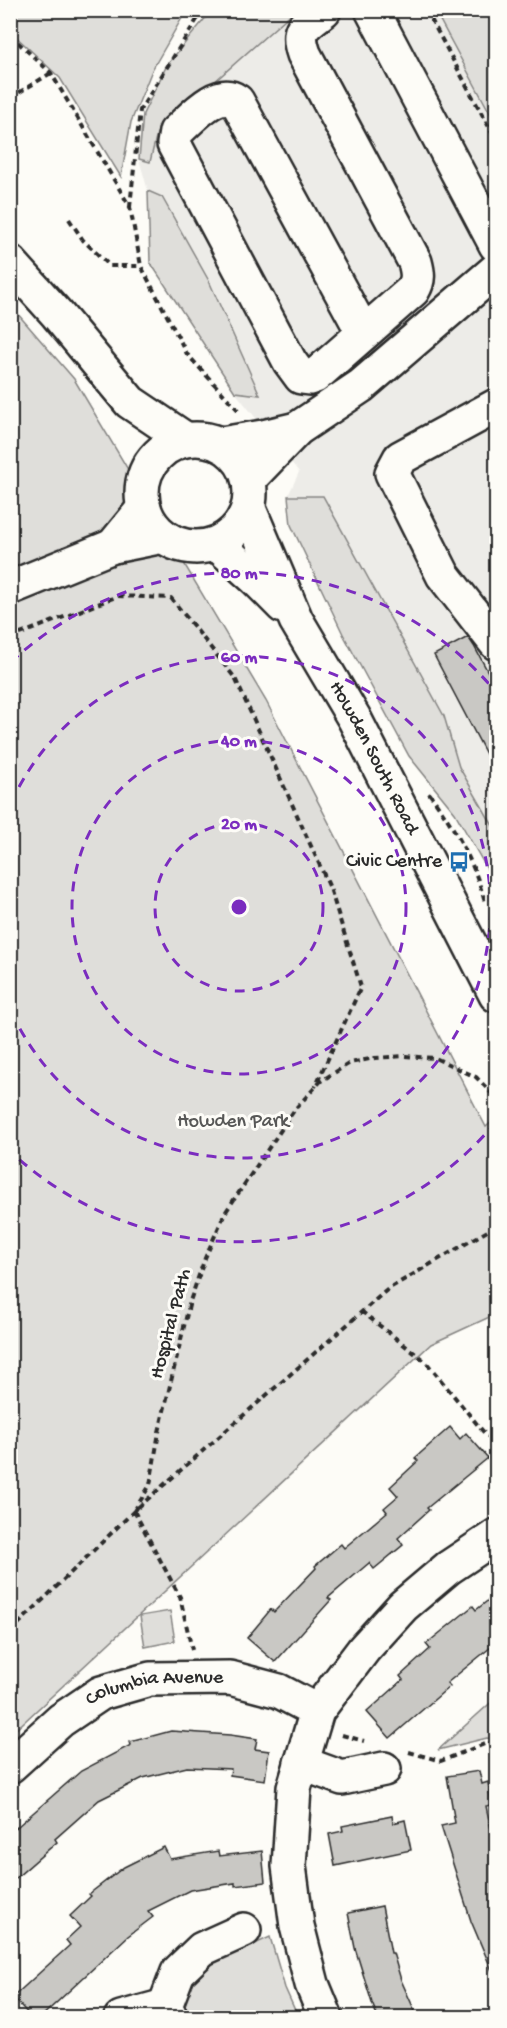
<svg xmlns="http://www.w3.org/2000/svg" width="507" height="2028" font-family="'Gochi Hand',sans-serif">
	<rect width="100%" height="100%" fill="#fdfcf7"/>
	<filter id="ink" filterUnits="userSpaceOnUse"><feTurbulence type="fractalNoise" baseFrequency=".0167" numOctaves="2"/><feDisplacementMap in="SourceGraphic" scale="12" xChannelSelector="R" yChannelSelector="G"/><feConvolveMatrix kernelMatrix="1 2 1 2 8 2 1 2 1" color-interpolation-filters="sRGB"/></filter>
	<g filter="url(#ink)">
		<path fill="#edece8" d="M294 11H435L496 124V831L459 767 444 716 323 496H288L299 472 235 392 259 395 162 197 148 191 139 159 150 162 157 134Z"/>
		<path fill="#dfdeda" stroke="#858482" stroke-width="1.5" d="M10 11H186L152 70 131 122 121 177 60 78 11 32Z
			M216 11H294L157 133 150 162 139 159 143 114 167 65 207 16Z
			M435 11H496V124Z
			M148 191 162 197 209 281 260 395 235 392 150 262Z
			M10 305 74 379 266 701 486 1127 496 1118V1314L431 1344 11 1734Z
			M288 496H323L444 716 459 767 496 831V904L491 876 455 813 409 756 343 634 291 525Z
			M170 1611 175 1641 145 1647 140 1616Z
			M496 1698V1739L487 1738 438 1750Z
			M270 1937 285 1988 298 2017H201L198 2013 186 2010 182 2000 196 1971Z"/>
		<path fill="#c9c8c4" stroke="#2b2b2b" stroke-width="1.5" d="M468 637 474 646 496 687V773L434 655Z
			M450 1427 460 1439 466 1433 488 1458 427 1508 429 1510 398 1538 403 1545 374 1569 369 1563 328 1598 331 1600 275 1662 247 1638 271 1609 274 1612 316 1568 315 1566 341 1544 344 1548 387 1512 384 1508 398 1496 390 1487 418 1461 415 1458Z
			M496 1594V1643L447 1683 450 1686 390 1738 367 1712 403 1680 400 1676 430 1649 426 1644 473 1606 476 1610Z
			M171 1731 230 1735 257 1739 255 1749 269 1751 265 1780 230 1775 231 1769 187 1767 143 1778 99 1800 55 1839 57 1842 10 1883V1833L81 1771 131 1745 130 1742Z
			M479 1771 482 1784 488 1782 491 1805 486 1806 496 1853V1980L471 1921 441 1826 455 1823 447 1776Z
			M392 1816 393 1823 405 1820 411 1850 335 1866 329 1834 343 1831 342 1826Z
			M164 1847 170 1859 218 1851 219 1856 262 1851 265 1882 235 1886V1883L190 1890 148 1911 153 1917 128 1936 40 2018H32L13 1997 70 1945 66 1940 80 1927 70 1916 91 1896 89 1894 124 1867Z
			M382 1906 391 1953H393L401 1980 418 2018H378L372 2003 355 1948 348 1913Z"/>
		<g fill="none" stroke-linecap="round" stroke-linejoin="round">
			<g stroke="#2b2b2b" stroke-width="38">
				<g id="minor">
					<path d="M324 10C305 25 295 28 304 54L415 262C418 273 419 280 413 290L315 376 309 378 301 377 290 362 174 144 176 132C191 119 217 87 237 101L363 332"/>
					<path d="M372 10 496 245"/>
					<path d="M496 406 400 458 392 473 443 575 496 643"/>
					<path d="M221 444 263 437 297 429"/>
					<path d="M249 479 297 429 361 386 496 270"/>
					<path d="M113 546 144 508"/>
					<path d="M10 588 113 546 163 536"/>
					<path d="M301 1763 342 1778 384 1769"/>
					<path id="s1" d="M10 1766 61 1720 101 1693 150 1679 230 1678 279 1691 317 1711"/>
					<path d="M121 2018 165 2006"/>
					<path d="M171 2018 165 2006 178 1972 202 1949 244 1930"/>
					<path d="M326 2018 312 1984 297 1926 289 1866 294 1788 317 1711 364 1649 403 1606 448 1568 496 1536"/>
				</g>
			</g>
			<g stroke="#2b2b2b" stroke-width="38">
				<g id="major">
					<path d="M10 262 57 314 130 402 185 439"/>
					<circle cx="196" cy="493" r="54"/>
					<path id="s2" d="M249 509 296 620 354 718 496 995"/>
					<path d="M217 544 256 579 283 606"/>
				</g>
			</g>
			<path stroke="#2b2b2b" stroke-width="4" stroke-dasharray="6 4.5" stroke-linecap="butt" d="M426 10 496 140
				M10 35 51 73 130 207 141 266 187 354 238 410
				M10 98 51 73
				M130 207 140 110 203 10
				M69 219 83 240 110 266H141
				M10 638 118 596 171 598 235 678 330 888 361 987 315 1087
				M429 793C454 826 475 863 485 903
				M361 1311 426 1362 486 1435 496 1440
				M134 1511 150 1485 159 1432 190 1301 205 1258 225 1213 295 1109 321 1081 350 1063 375 1058 404 1056 435 1058 476 1077 496 1098
				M134 1511 180 1597 192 1650
				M10 1632 134 1511 388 1289 496 1226
				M342 1735 364 1741
				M409 1752 441 1761 487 1743 496 1744"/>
			<use href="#minor" stroke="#fdfcf7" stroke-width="33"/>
			<use href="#major" stroke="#fdfcf7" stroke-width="33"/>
		</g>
	</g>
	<g fill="none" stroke="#7b2cbf" stroke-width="3" stroke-dasharray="10 8">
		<circle cx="239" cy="907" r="84"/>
		<circle cx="239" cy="907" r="167"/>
		<path d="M11 803A251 251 0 1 1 11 1011"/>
		<path d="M496 1122A335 335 0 0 1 11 1152M11 662A335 335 0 0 1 496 692"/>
	</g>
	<defs>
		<g id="bus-bare" transform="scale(1.62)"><path d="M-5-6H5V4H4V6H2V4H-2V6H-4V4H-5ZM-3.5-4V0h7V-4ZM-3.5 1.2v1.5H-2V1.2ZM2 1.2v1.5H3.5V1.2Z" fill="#1f6fb2" stroke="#fdfcf7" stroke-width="2.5" paint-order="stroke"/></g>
	</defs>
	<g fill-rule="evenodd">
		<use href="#bus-bare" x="459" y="862"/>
	</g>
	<g text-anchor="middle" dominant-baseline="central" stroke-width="6" stroke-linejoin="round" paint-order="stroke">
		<g font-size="20" fill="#2b2b2b" stroke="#fdfcf7">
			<text stroke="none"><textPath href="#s2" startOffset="279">Howden South Road</textPath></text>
			<text transform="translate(172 1324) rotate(-75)">Hospital Path</text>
			<text stroke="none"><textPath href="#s1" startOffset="171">Columbia Avenue</textPath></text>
		</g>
		<g font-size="20" fill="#2b2b2b" stroke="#fdfcf7" text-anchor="end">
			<text x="442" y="862">Civic Centre</text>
		</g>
		<g font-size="20" fill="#585857" stroke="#fdfcf7">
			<text x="233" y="1122">Howden Park</text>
		</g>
	</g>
	<circle cx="239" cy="907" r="9" fill="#7b2cbf" stroke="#fdfcf7" stroke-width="3"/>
	<g font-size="18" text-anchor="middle" font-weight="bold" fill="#7b2cbf" stroke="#fdfcf7" stroke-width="6" stroke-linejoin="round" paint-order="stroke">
		<text x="239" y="578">80 m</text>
		<text x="239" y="662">60 m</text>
		<text x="239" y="746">40 m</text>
		<text x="239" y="829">20 m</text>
	</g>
	<rect width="507" height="2028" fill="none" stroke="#fdfcf7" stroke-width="36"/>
	<rect x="18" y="18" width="471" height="1992" fill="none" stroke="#2b2b2b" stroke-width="2" filter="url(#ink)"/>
</svg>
